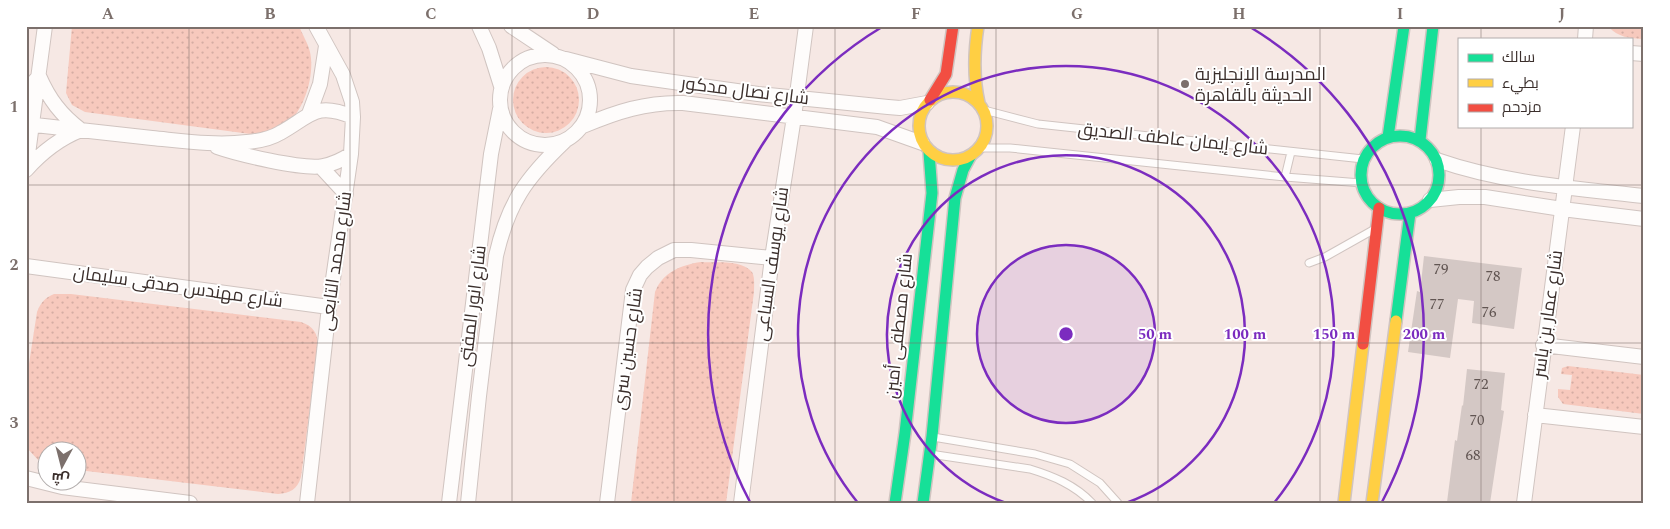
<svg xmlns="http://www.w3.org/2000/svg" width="1670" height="529" font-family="Spectral,Cairo,serif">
	<defs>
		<pattern id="garden-dots" width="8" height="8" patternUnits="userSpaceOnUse" patternTransform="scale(1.25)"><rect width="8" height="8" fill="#f7c9bd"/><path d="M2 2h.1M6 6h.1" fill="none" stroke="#d5ada3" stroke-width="1.8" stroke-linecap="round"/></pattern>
	</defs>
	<rect width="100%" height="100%" fill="#f6e8e4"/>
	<path fill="url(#garden-dots)" d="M72 26H299C302 34 308 43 310 52 315 74 305 109 287 124 281 129 273 132 266 136L85 112 72 105 66 93Z
		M1608 26H1644V39C1630 38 1618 38 1608 26Z
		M513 100a33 33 0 1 1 66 0a33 33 0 1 1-66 0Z
		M701 262C715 263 741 259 752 272 755 277 754 286 754 292L726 503H631L655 292C663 272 681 265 701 262Z
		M54 294H71L301 322C313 326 318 333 318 346L301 477C297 490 290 493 278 494L78 470V452H48L47 464 40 462 26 447V383L37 312C41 302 45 298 54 294Z
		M1568 366 1644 375V414L1563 404 1558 397V389L1570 390 1572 375 1561 374 1562 368Z"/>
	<path fill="#d4c8c5" d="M1424 256 1522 268 1514 329 1472 323 1474 301 1458 299 1450 358 1408 352 1417 291 1420 292Z
		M1467 369 1505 373 1501 410 1504 411 1490 503 1447 502 1455 440 1457 441 1462 405 1463 406Z"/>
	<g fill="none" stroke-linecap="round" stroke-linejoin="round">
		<g stroke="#d0c4c0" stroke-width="9">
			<path id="lane" d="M984 110 1038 124 1363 159
				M980 148H1010L1285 177 1361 183
				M1285 177 1291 152
				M1309 263 1325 257 1373 230
				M933 437 1035 454 1070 464 1100 483 1118 503
				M930 454 1030 469C1053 476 1075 485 1092 503"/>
		</g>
		<g stroke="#d0c4c0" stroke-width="16">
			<path id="street" d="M479 26 489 48 501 86
				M511 26 553 54
				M1585 39 1586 26
				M1631 53 1644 54
				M500 100a45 45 0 1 1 90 0a45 45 0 1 1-90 0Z
				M566 59 631 76 758 94 888 107 900 108 927 103
				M26 91 39 76C49 99 61 115 81 130 58 139 42 152 26 170
				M309 114 320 84 326 46
				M26 124C68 129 110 133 152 138 183 141 216 146 247 142 259 141 270 139 280 133 311 116 315 101 353 117
				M583 126C616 112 646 102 683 103L877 127 922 143
				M217 147C237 154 303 170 323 166 334 164 342 160 351 154
				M1437 160C1503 183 1574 188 1644 196
				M321 167 346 194
				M26 169 45 26
				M1430 200 1459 197H1485L1562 209 1644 219
				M26 266 329 307
				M1543 345 1644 357
				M1535 415 1644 427
				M26 478 62 487 190 503
				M307 503 329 307 351 154 353 117 352 102 343 75 316 26
				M449 503 491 154 500 109
				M468 503 479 396 496 256C508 203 526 178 565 141
				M607 503 633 290 640 275 647 267 658 258 674 250H691L772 258
				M741 503 772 258 794 117 806 26
				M1524 503 1573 126"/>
		</g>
		<g stroke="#d0c4c0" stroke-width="14">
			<path id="fast" d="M1361 175a39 39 0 1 1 78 0a39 39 0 1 1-78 0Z
				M1388 137 1404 26
				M1420 140 1433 26
				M1396 321 1410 213
				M895 503 905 433 932 193 929 152
				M923 503 932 436 955 198 963 170 970 157"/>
		</g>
		<g stroke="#d0c4c0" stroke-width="14">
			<path id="slow" d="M978 26C974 52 973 77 979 103
				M919 126a34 34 0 1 1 68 0a34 34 0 1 1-68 0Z
				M1344 503 1363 344
				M1372 503 1396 321"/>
		</g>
		<g stroke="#d0c4c0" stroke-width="14">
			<path id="jam" d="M930 100 946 74 953 26
				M1363 344 1379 208"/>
		</g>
		<use href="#lane" stroke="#fefcfb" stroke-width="7"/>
		<use href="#street" stroke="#fefcfb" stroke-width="14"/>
		<use href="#fast" stroke="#16e098" stroke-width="11"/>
		<use href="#slow" stroke="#ffcf43" stroke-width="11"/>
		<use href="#jam" stroke="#f24e42" stroke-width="11"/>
	</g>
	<path fill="none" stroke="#7c706c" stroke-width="1" stroke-opacity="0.55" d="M189 26V503M350 26V503M512 26V503M674 26V503M835 26V503M996 26V503M1158 26V503M1320 26V503M1481 26V39M1481 126V503M26 185H1644M26 343H1644"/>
	<circle cx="1066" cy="334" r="89" fill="#7b2cbf" fill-opacity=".12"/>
	<g fill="none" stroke="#7b2cbf" stroke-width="2.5">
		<circle cx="1066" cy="334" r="89"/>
		<path d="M1006 503A179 179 0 1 1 1126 503"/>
		<path d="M858 503A268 268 0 1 1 1274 503"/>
		<path d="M750 502A358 358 0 0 1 882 27M1250 27A358 358 0 0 1 1382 502"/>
	</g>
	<circle fill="#7c706c" stroke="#fff" stroke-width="2" cx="1185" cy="84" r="5"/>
	<g text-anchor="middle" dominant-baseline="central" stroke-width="4" stroke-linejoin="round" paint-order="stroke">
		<g font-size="15" fill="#615552">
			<text x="1441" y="269">79</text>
			<text x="1493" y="276">78</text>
			<text x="1437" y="304">77</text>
			<text x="1489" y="312">76</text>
			<text x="1481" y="384">72</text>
			<text x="1477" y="420">70</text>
			<text x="1473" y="455">68</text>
		</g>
		<g font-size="18" fill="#3b2f2c" stroke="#fff" text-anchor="start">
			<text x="1195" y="74">المدرسة الإنجليزية<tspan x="1195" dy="21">الحديثة بالقاهرة</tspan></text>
		</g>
		<g font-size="18" fill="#3b2f2c" stroke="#fff">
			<text transform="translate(745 91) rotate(7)">شارع نصال مدكور</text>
			<text transform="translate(1173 139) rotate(6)">شارع إيمان عاطف الصديق</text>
			<text transform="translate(336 261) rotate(-82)">شارع محمد التابعى</text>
			<text transform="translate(772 264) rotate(-82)">شارع يوسف السباعى</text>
			<text transform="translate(178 287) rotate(8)">شارع مهندس صدقى سليمان</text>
			<text transform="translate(473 306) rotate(-83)">شارع انور المفتى</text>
			<text transform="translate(1548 314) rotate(-82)">شارع عمار بن ياسر</text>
			<text transform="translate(899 326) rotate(-84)">شارع مصطفى أمين</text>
			<text transform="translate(628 349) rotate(-82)">شارع حسين سرى</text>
		</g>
	</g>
	<circle cx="1066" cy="334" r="8" fill="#7b2cbf" stroke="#fff" stroke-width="2.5"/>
	<g font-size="15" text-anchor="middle" font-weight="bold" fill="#7b2cbf" stroke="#fff" stroke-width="4" stroke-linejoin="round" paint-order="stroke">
		<text x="1155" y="339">50 m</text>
		<text x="1245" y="339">100 m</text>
		<text x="1334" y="339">150 m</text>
		<text x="1424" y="339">200 m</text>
	</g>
	<rect width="1670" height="529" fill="none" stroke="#ffffff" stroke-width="55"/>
	<rect x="1458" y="38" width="175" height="90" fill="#ffffff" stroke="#b1acab"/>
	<rect x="1468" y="54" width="25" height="8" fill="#16e098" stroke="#b1acab"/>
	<text x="1502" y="62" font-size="15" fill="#3b2f2c">سالك</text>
	<rect x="1468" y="79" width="25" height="8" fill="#ffcf43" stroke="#b1acab"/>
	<text x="1502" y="88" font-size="15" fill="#3b2f2c">بطيء</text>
	<rect x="1468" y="104" width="25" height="8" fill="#f24e42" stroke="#b1acab"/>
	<text x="1502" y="112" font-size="15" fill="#3b2f2c">مزدحم</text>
	<g transform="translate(62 466) rotate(187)"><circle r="24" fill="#ffffff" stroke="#b1acab"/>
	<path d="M0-4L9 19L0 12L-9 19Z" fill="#7c706c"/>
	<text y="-8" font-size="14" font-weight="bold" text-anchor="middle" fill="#3b2f2c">ش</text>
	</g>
	<rect x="28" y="28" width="1614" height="474" fill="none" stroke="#7c706c" stroke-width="2"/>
	<g font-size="16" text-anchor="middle" font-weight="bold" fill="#7c706c">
		<text x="108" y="19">A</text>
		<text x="270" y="19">B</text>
		<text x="431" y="19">C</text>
		<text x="593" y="19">D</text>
		<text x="754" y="19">E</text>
		<text x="916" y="19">F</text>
		<text x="1077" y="19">G</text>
		<text x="1239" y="19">H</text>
		<text x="1400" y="19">I</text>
		<text x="1562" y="19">J</text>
		<text x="14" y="112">1</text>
		<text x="14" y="270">2</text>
		<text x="14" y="428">3</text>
	</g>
</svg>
